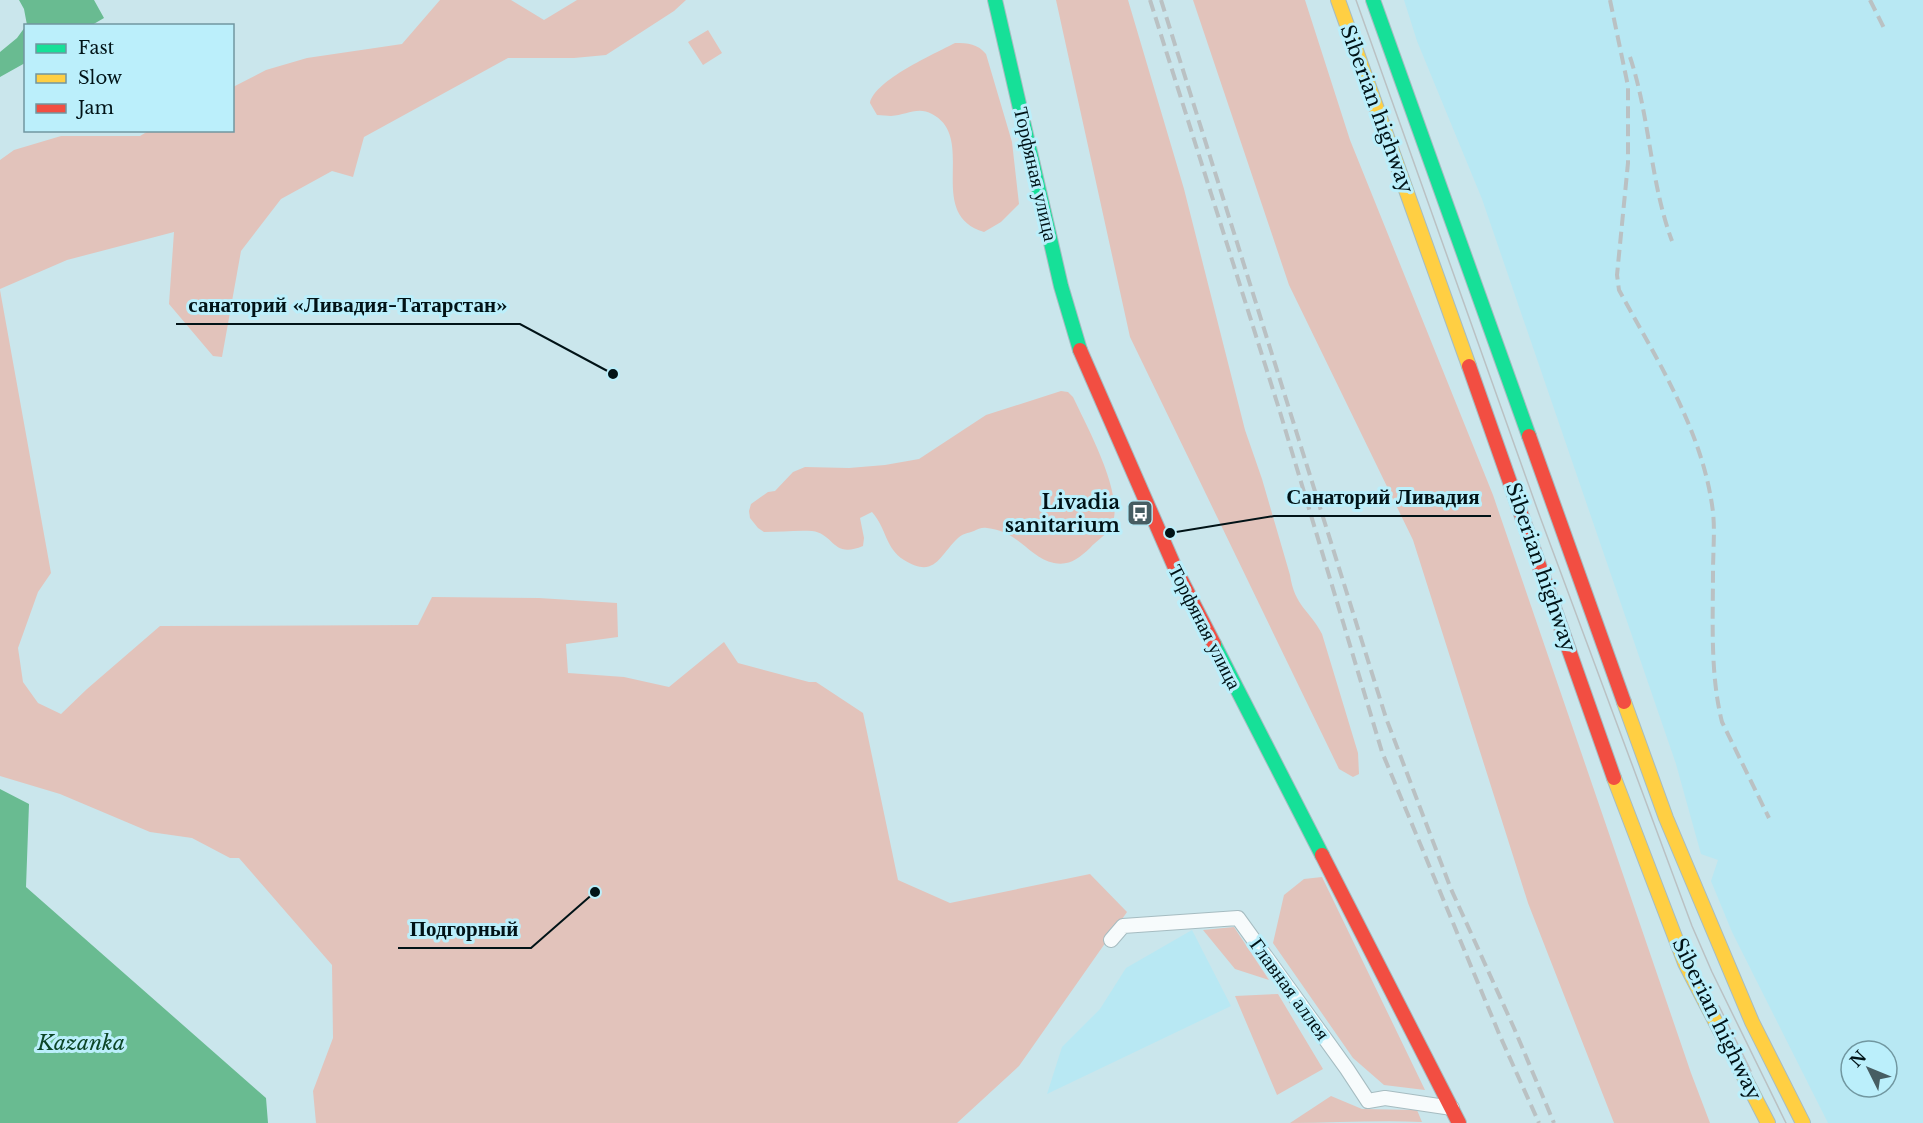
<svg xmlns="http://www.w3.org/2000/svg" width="1923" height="1123" font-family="'Libre Baskerville',serif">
	<rect width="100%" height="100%" fill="#cae6ec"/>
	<path fill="#b8e8f3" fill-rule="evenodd" d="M1404 0H1923V1123H1828L1732 932 1711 881 1718 860 1701 854 1676 764 1482 199 1417 41ZM1851 1051H1887V1087H1851Z
		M1192 930 1231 1006 1047 1094 1062 1047 1100 1009 1126 968Z"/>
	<path fill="#e2c3bb" d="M440 0H511L544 20 577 0H686L674 11 606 55 574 58H508L364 137 353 177 332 171 281 199 241 251 222 357 213 356 169 304 174 232 67 260 0 289V160L14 150 61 136H140L150 130H232L233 87 266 70 307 58 402 44Z
		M1056 0H1128L1184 189 1245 430 1262 479 1290 575C1295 607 1309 609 1322 634L1358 753 1359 774 1353 777 1339 769 1130 337Z
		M1193 0H1305L1350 140 1493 495 1691 1073 1710 1123H1614L1528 903 1413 540 1289 285Z
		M708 30 722 53 703 65 688 42Z
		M955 43C968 43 978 44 986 54L1012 142 1019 204 1001 222 984 232C924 214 978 138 932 114 918 106 906 115 891 116 887 116 882 115 877 115L870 103C875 80 934 54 955 43Z
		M0 290 51 573 38 592 18 648 23 682 38 703 61 714 87 689 160 626 418 625 432 597 539 598 617 603 618 637 566 644 568 673 624 677 669 687 724 642 738 663 809 682H816L863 713 898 880 950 903 1090 874 1127 912 1019 1066 957 1123H316L313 1091 333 1038 332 965 239 858H230L192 838 150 832 60 794 0 776Z
		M1061 391 1068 392 1073 397C1086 425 1125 495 1112 525 1108 534 1096 541 1090 548 1079 558 1070 566 1054 563 1029 558 1019 531 987 528 982 527 978 529 974 531 968 533 962 534 958 538 939 556 935 579 904 560 885 548 887 529 872 512L860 518 864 538 863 546C832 559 835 534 812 531 797 530 780 532 764 532L758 528 750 518 749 511 751 504 768 492 775 491 793 472 805 467 849 468 885 465 919 459 986 415Z
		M1322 877 1425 1090 1384 1085 1353 1058 1273 943 1284 895 1304 879Z
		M1234 927 1269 980 1235 969 1203 930Z
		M1278 994 1323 1069 1277 1095 1235 996Z
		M1331 1096 1362 1109 1417 1110 1422 1122C1378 1120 1334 1123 1290 1123Z"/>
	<path fill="#69bb91" d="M19 0H94L104 18 92 25H27L24 9Z
		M25 27V63L0 77V52L17 38Z
		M0 789 29 804 26 887 266 1098 268 1123H0Z"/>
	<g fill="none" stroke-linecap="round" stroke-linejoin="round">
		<g stroke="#a6bcc1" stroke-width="16">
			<path id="street" d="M1111 940 1123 926 1238 918 1347 1069 1368 1101 1385 1098 1452 1108"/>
		</g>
		<g stroke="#a6bcc1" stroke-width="16">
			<path id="fast" d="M995 0 1061 286 1080 350
				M1373 0 1529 436
				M1214 644 1322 855"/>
		</g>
		<g stroke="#a6bcc1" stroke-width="16">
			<path id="slow" d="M1338 0 1469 366
				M1624 702 1666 818 1752 1022 1803 1123
				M1614 778 1685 963 1768 1123"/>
		</g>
		<g stroke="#a6bcc1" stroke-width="16">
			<path id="jam" d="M1080 350 1176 570 1214 644
				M1469 366 1614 778
				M1529 436 1624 702
				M1322 855 1459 1123"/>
		</g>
		<use href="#street" stroke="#f7fbfc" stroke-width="14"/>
		<use href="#fast" stroke="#16e098" stroke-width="14"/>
		<use href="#slow" stroke="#ffcf43" stroke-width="14"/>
		<use href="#jam" stroke="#f24e42" stroke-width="14"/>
		<path stroke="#bac1c3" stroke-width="1.5" d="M1356 0 1539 514 1692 926 1712 972 1786 1123
			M1719 1006 1751 1071"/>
		<path stroke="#bac1c3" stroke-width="4" stroke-dasharray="12 6" stroke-linecap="butt" d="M1150 0 1280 412 1382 752 1500 1036 1539 1123
			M1161 0 1386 718 1451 889 1514 1028 1554 1123
			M1610 0 1628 86V163L1617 275 1619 290C1657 360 1703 431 1713 512 1715 532 1713 552 1713 572 1713 621 1710 674 1722 722L1769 818
			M1870 0 1885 30
			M1630 57C1650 117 1650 182 1672 241"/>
	</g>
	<defs>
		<g id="bus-square" transform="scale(1.35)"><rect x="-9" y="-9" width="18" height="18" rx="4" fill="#475d62" stroke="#bbeffb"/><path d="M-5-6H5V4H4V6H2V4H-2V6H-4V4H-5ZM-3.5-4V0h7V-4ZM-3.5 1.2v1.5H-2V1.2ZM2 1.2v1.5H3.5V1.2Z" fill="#fff"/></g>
	</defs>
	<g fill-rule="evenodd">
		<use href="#bus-square" x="1140" y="513"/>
	</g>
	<g text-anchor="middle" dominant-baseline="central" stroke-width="6" stroke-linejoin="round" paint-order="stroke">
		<g font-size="20" fill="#011317" stroke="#bbeffb">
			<text transform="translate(1377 109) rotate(70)">Siberian highway</text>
			<text transform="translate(1036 174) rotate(77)">Торфяная улица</text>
			<text transform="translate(1541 567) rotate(71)">Siberian highway</text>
			<text transform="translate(1205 627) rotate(63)">Торфяная улица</text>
			<text transform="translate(1290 989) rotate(54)">Главная аллея</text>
			<text transform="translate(1717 1019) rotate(64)">Siberian highway</text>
		</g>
		<g font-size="20" font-weight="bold" fill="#011317" stroke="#bbeffb" text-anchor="end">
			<text x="1120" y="502">Livadia<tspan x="1120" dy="23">sanitarium</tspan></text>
		</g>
		<g font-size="21" font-style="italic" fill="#0c4526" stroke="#bbeffb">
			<text x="81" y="1043">Kazanka</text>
		</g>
	</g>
	<path fill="none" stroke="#011317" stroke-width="2" d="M613 374L520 324H176M1170 533L1274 516H1491M595 892L531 948H398"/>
	<g fill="#011317" stroke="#bbeffb" stroke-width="2">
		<circle cx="613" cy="374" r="6"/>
		<circle cx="1170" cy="533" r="6"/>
		<circle cx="595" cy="892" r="6"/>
	</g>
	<g font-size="21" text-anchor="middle" font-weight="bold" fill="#011317" stroke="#bbeffb" stroke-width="6" stroke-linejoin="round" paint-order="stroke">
		<text x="348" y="312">санаторий «Ливадия-Татарстан»</text>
		<text x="1383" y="504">Санаторий Ливадия</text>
		<text x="464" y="936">Подгорный</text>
	</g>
	<rect x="24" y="24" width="210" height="108" fill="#bbeffb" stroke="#7197a0" stroke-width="1.5"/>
	<rect x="36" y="44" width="30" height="9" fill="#16e098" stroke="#7197a0" stroke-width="1.5"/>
	<text x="78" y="54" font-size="18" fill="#011317">Fast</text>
	<rect x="36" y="74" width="30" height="9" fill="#ffcf43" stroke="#7197a0" stroke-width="1.5"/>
	<text x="78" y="84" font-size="18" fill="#011317">Slow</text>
	<rect x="36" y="104" width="30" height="9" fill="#f24e42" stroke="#7197a0" stroke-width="1.5"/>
	<text x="78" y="114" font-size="18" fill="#011317">Jam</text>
	<g transform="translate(1869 1069) rotate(313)"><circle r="28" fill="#bbeffb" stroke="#7197a0" stroke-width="1.5"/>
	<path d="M0-4.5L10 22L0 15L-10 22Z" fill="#475d62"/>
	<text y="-9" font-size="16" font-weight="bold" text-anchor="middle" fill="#011317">N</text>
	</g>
</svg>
